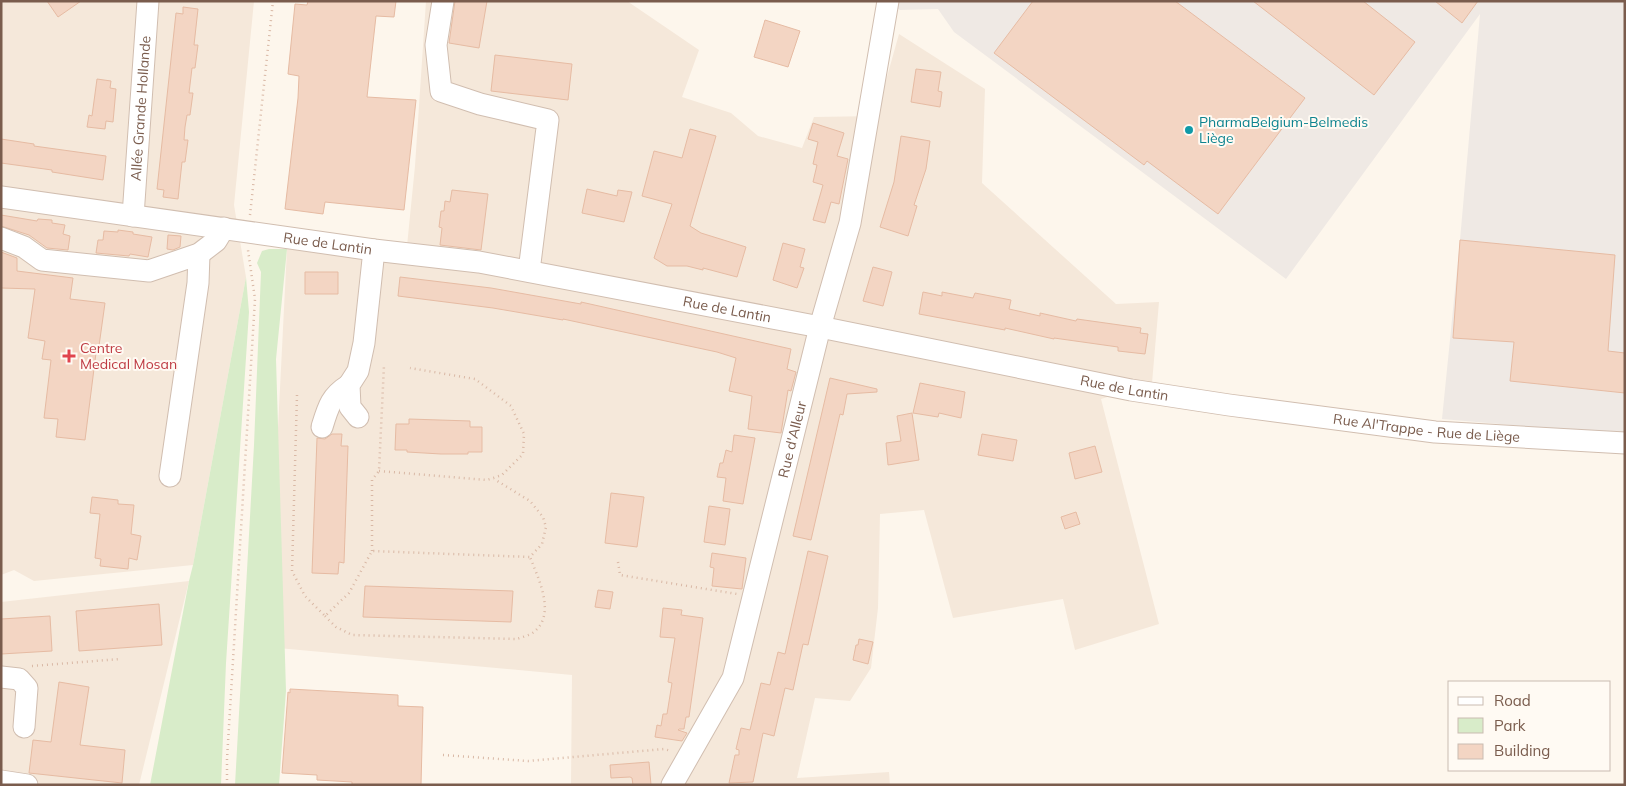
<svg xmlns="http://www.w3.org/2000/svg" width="1626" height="786" font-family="Mulish,sans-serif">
	<rect width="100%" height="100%" fill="#fdf6ec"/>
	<path fill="#f5e8da" d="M1 1H254L234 205 246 277 193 565 34 581 14 570 1 575Z
		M426 1H627L699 50 682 97 731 113 758 136 802 148 814 117 876 116 899 34 985 89 982 183 1116 304 1159 302 1152 383 1101 399 1159 624 1075 650 1063 599 953 618 924 510 880 514 878 608 871 668 850 701 815 698 797 778 889 772 890 785H571L572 675 267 647 287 249 380 257 407 246 415 166Z
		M189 581 139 785H1V602Z"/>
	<path fill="#efe9e4" d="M884 1H1625V435L1442 419 1460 240 1480 14 1286 279 954 32 938 9 900 10Z"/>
	<path fill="#d8ecc9" d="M269 249H287L276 359 286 691 279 785H235L254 445 261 272 257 263 262 251Z
		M246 277 249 312 226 663 221 785H150L189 581 193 565Z"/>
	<path fill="#f3d5c3" stroke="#e6bba3" d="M47 1H81L58 17Z
		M308 1H396L394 17 376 16 367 97 416 100 404 210 325 202 323 214 285 209 298 98 299 76 288 74 295 4 307 5Z
		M455 1H487L479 48 449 43Z
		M1033 1H1175L1305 98 1218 214 1147 161 1144 165 994 53Z
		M1253 1H1363L1415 42 1374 95Z
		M1435 1H1478L1462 23Z
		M183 7 198 9 194 45H198L195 68H192L189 93H193L190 115H187L185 127 184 140H188L185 162H182L178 199 163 197 164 190 157 189 176 13 183 14Z
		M765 20 800 31 788 67 754 57Z
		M495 55 572 64 568 100 491 91Z
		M916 69 941 72 938 91 942 92 940 107 911 102Z
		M97 79 111 81 110 88 116 89 113 122 106 121 105 129 87 127 89 115 92 116Z
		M813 123 844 133 837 156 848 159 839 204 831 202 825 223 813 220 823 185 813 182 817 165 813 164 818 142 808 139Z
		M690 129 716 136 690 226 701 233 746 247 737 277 703 268V270L687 266H667L654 258 672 204 642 196 654 151 682 158Z
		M901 136 930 141 926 169 914 205 917 206 908 236 880 227 894 182Z
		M1 139 34 144V146L106 156 103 180 52 172V170L1 163Z
		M587 189 617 196 618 190 632 192 624 222 582 213Z
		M452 190 488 194 481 250 440 245 442 228 439 227 441 211H444L445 201 450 202Z
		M1 215 37 221 38 219 52 220V223L65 225 63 234 70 236 68 250 47 248 29 235 1 226Z
		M118 230 133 232V234L152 237 148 257 130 254 129 256 96 253 98 240H103L104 231 118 232Z
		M168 235 181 236 180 247 173 250 167 249Z
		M1460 240 1615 255 1608 351 1625 353V393L1510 381 1514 342 1453 338Z
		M783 243 805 249 800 267 804 268 797 288 773 280Z
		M1 252 17 258V271L73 278 70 299 105 303 98 353H96L85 440 56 437 58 419 44 418 51 360 42 359 45 341 28 338 35 289 1 288Z
		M873 267 892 272 883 306 863 301Z
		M305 272H338V294H305Z
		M400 277 491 288 581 304V302L791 349 787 369 796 372 791 391 788 390 781 433 748 429 752 396 729 391 736 358 717 352 563 319V320L493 308 398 296Z
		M923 292 942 296V292L973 298 975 293 1011 300 1009 309 1040 316V313L1076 321 1077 319 1141 328 1140 333 1148 334 1145 354 1118 351V347L1054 338V339L1005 328V330L919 314Z
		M830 378 877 389V392L847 394 843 415 840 414 811 540 793 536Z
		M920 383 965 392 961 418 939 413 938 417 913 413Z
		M912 413 919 460 888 465 886 443 901 441 897 416Z
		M409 419 470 421V427H482V452H468V454H441L407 452V450H395L396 424H409Z
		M332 434H342L341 446H348L344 563 339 562 338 574 312 573 317 438 325 439Z
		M982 434 1017 440 1013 461 978 455Z
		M734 435 755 438 743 504 723 501 726 478 717 477 720 463H723L726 450 732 452Z
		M1095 446 1102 472 1075 479 1069 453Z
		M611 493 644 497 637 547 605 543Z
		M92 497 118 500V504L134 505 131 534 141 536 137 560 129 558 128 569 100 566 101 559 95 558 100 514 90 513Z
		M709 506 730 509 725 545 704 542Z
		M1076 512 1080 524 1065 529 1061 517Z
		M808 551 828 556 808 645 803 644 793 690 785 688 774 736 763 733 753 782 729 783 735 755H739V750L736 749 741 728 750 730 761 683 770 685 778 652 785 654Z
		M712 553 746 558 742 589 712 586 714 568 710 567Z
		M365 586 513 591 511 622 363 617Z
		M598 590 613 592 610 609 595 607Z
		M159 604 162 645 79 651 76 611Z
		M663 608 682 610 681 615 703 618 689 717H686L684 729H679L678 730 687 733 682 741 655 737 657 725 661 726 663 714H667L672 683 668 682 675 638 660 637Z
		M50 616 52 651 1 654V619Z
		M859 639 873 642 868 664 853 660 856 645H858Z
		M59 682 89 687 80 745 125 750 122 783 29 773 33 740 51 742Z
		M290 689 398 695V706L423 707 421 785H352V782L317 780V775L282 773 288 692 290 693Z
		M649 762 651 785H633L632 778 630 777 611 778 610 765Z"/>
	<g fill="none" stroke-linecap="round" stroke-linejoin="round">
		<g stroke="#d1beb0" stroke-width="23">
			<g id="minor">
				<path d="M443 1 436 45 441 91 480 104 548 120 529 271"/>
				<path id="s1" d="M1 197 374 250 479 262 820 327 1131 390 1229 405 1435 432 1625 443"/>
				<path id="s2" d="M133 216 148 1"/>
				<path d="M1 238 24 247 42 260 149 271 199 254 216 241 224 228"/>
				<path d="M358 417 350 407 349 385 358 371 364 343 374 250"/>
				<path d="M322 427C328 407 331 396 349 385"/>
				<path d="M170 476 198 283 199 254"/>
				<path d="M1 677 19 679 27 688 24 727"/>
				<path d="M1 781 27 785"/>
				<path id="s3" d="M672 785 733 678 820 327 850 223 888 1"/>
			</g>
		</g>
		<path stroke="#d9b8a5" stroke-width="2.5" stroke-dasharray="1 4" stroke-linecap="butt" d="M250 215 273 1
			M297 395 292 571 305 596 325 616 349 593 372 551 530 557 542 544 546 527 543 517 530 501 494 479
			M379 471 487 480 502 475 523 454 524 434 511 406 475 379 410 368
			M372 551V480L379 471 384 365
			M618 562 620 575 737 594
			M325 616 336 627 352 635 517 639C522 637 531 635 535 631 556 613 538 578 530 557
			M32 666 120 659
			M443 755 528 761 664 749 671 751
			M227 785V759L255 299 248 250"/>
		<use href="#minor" stroke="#fff" stroke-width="21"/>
	</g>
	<circle fill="#0f9aa8" stroke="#fffaf3" stroke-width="2" cx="1189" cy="130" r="5"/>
	<path fill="#e0444e" stroke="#fffaf3" stroke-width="2" d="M66.5 348.5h5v5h5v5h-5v5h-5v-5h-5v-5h5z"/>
	<g text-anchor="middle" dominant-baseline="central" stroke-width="4" stroke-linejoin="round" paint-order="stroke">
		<g font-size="14" fill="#7a5c4d" stroke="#fffaf3">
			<text stroke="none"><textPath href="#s2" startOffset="108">Allée Grande Hollande</textPath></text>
			<text stroke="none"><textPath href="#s1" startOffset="330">Rue de Lantin</textPath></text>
			<text stroke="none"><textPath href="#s1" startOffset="735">Rue de Lantin</textPath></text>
			<text stroke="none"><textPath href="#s1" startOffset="1140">Rue de Lantin</textPath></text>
			<text stroke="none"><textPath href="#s1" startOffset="1445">Rue Al'Trappe - Rue de Liège</textPath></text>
			<text stroke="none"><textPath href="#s3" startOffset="369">Rue d'Alleur</textPath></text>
		</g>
		<g font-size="14" fill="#0d838f" stroke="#fffaf3" text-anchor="start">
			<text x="1199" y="122">PharmaBelgium-Belmedis<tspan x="1199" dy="16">Liège</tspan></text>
		</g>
		<g font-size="14" fill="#be3a42" stroke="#fffaf3" text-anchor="start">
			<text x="80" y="348">Centre<tspan x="80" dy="16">Medical Mosan</tspan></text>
		</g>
	</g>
	<rect width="1626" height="786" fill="none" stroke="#7a5c4d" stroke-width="5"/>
	<rect x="1448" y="681" width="162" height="90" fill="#fffaf3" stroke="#cabbb1"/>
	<rect x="1458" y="697" width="25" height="8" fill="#ffffff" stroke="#cabbb1"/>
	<text x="1494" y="706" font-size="15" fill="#7a5c4d">Road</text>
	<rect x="1458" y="718" width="25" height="15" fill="#d8ecc9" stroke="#cabbb1"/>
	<text x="1494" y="731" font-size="15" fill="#7a5c4d">Park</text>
	<rect x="1458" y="744" width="25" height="15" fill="#f3d5c3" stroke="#cabbb1"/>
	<text x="1494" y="756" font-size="15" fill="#7a5c4d">Building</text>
</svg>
